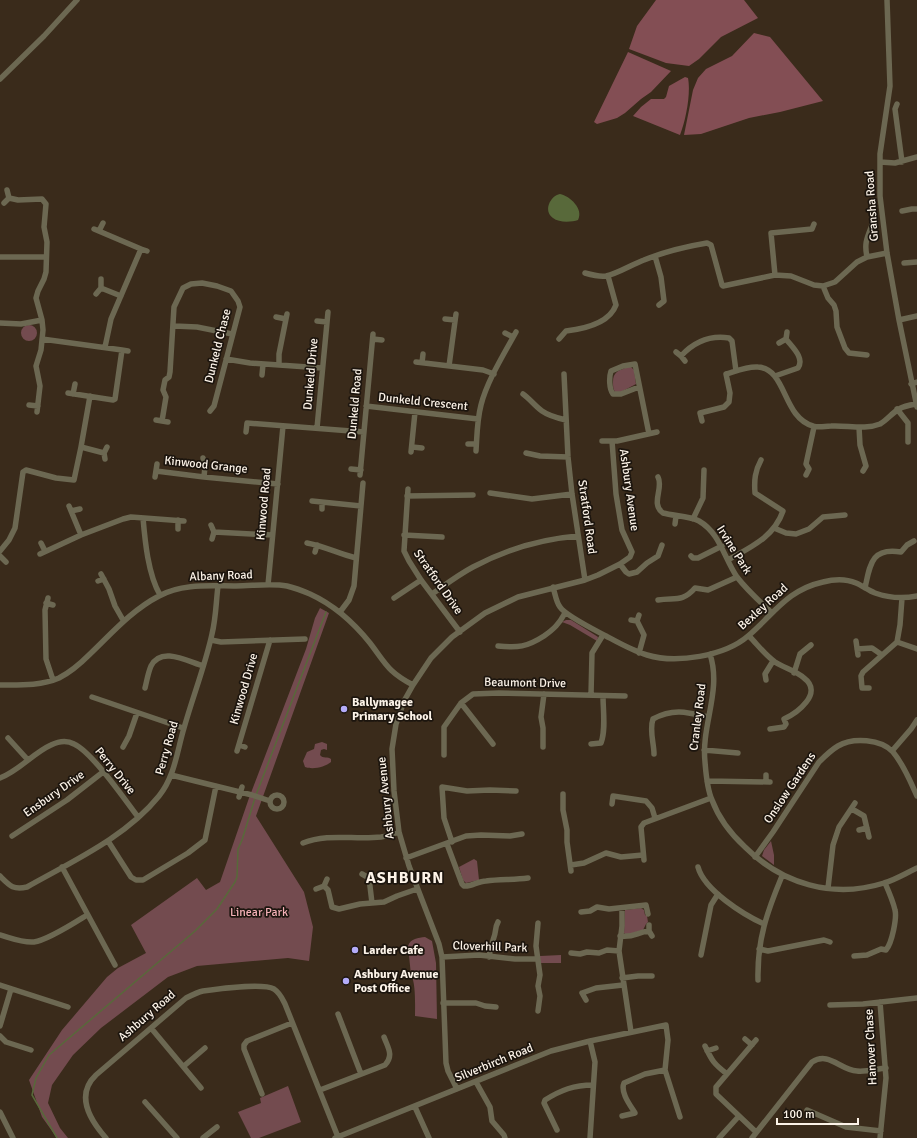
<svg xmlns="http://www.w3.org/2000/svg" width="917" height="1138" font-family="Signika,sans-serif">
	<rect width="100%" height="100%" fill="#3a2b1b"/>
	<path fill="#734b4f" d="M21 333a8 8 0 1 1 16 0a8 8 0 1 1-16 0Z
		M627 367H631L634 370 636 384 619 393 615 392C613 389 613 386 613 382 613 372 618 371 627 367Z
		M320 608 329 613 256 816 304 892 313 927 309 961 288 958 197 966 168 977 101 1028 73 1055 52 1085 48 1103 60 1128 68 1138H57L42 1117 29 1080 62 1030 107 977 118 968 146 953 131 925 197 878 206 890 220 882 249 798 306 649 315 618Z
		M566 620H571L595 635 598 637 597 641 570 625 562 622Z
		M322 742 327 744V750L324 749 321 750 320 755C323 759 328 756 331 759V762C325 767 313 770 305 767L303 761 307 752 314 749 315 744Z
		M771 841 774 855V865L762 856 764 850Z
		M474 859 477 861 479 880 466 883 463 880 459 867Z
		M641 908 644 910 645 915 647 916 648 922 646 924 643 930 626 935 624 933 625 910Z
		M425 937 432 941 436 963 437 1019 415 1016C415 1006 416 983 411 975L408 946C411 938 418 938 425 937Z
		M561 955V963H540V956Z
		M288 1086 301 1122 259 1138H251L238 1112 261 1103 260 1098Z"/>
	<path fill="#834e54" d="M656 0H744L758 18 721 37 699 59 689 66 666 63 629 49 637 26Z
		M754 33 770 37 823 101 780 112 749 118 701 134 684 135 693 90 698 78 706 69 732 56Z
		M628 52 671 71 651 92 641 99 625 113 617 118 597 124 594 122Z
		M685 77 688 78C691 93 686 120 680 135L633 116 641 107 651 99H664L666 97 669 86Z"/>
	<path fill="#58693a" d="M560 194C570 196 584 209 578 220 572 222 559 223 553 218 543 211 550 196 560 194Z"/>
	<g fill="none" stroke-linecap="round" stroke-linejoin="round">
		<path stroke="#58693a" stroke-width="1.5" d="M256 795 326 612
			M57 1138 32 1095 36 1078 49 1055 195 931 217 909 235 882 237 877 238 849 242 840 255 798"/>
		<path stroke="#6c6852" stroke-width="5.5" d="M887 0 890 86 880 154V196L887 253 899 320 917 407
			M0 79 44 36 77 0
			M897 104 895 109 902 162
			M880 162 895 163 917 157
			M9 198 18 200 42 199 46 204 44 227 47 242 46 272 44 279 38 291 36 298 42 320 43 330 41 350 36 366 40 386 37 412
			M4 203 9 198 7 190
			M902 211 912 209H917
			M94 229 141 249 111 319 105 347
			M99 231 103 223
			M141 249 147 251
			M655 256 661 277 664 301 659 305
			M0 257H46
			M867 257C864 243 867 238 872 225
			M904 263 917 262
			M585 273C592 275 599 277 606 276 617 274 633 264 644 260 666 251 683 247 707 243L711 245 722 285 723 286 775 275 791 276 814 285 823 286 835 282 857 262 867 257 887 253
			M775 275 771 233 812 229 814 224
			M823 286 828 298 834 305 836 311 837 327 845 348 849 353 867 355
			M101 288 121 296
			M96 294 101 288V279
			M276 317 286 319
			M445 319 455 320
			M899 320 917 316
			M317 321 327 322
			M0 323 21 324 42 320
			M174 326 197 327 232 334
			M505 333 513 337
			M42 339 122 350 115 399 113 400 68 393
			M373 339 382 340
			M559 339 566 331C583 329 609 324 616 305L608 276
			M779 343 786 339 787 332
			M122 350 128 351
			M676 352 681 356 685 361
			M681 356C694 342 710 335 729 338L732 341 736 371
			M226 359 250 363 322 368
			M416 362 483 370 494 374
			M422 363 423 354
			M279 365V354L287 314
			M449 366 456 314
			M564 374 568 457 572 494 585 580
			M262 375 263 364
			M775 376 798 368C805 358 792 347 786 339
			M911 384 917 382
			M639 387 621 394H613C609 389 609 377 611 371L623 366 635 364 649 434
			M73 394 75 384
			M523 394C530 399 535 406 542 411 549 416 557 418 566 420
			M29 405 38 406
			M366 406 478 419
			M897 409 908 423V442
			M156 420 168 422
			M162 421 166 397 163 390 165 380 169 377 170 372 174 307 183 288 191 284 202 283 217 286 231 291 238 301 240 307 214 406 210 411
			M702 421 700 413 724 407 729 402 730 393 726 374C736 371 748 366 758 367 787 369 782 417 813 426 819 428 825 426 831 426 847 425 865 430 880 424 887 420 892 413 899 409 904 406 910 405 916 404
			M859 427 860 445 866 466 863 471
			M317 428 328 312
			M246 432 247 423 364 432
			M602 441H617L657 432
			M468 444H476
			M81 447 90 396
			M412 447 422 448
			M476 451C477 436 477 420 481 405 487 381 504 354 516 332
			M411 452 415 412
			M526 453 540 456 568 457
			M203 458 205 466 204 477
			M105 459 104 453 107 447
			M351 469 361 470
			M156 471 204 477 278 484
			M360 475 373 334
			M806 475 809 469 806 464 814 427
			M155 477 157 464
			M658 477C664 488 650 504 663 513 674 516 689 516 699 521 720 533 724 558 737 577 747 590 759 601 771 612
			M408 489 404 551 409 561 421 580 460 632
			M490 493 532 499 572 494
			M407 496 473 495
			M312 501 361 506
			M69 506 81 535
			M322 509V502
			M71 511 80 509
			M143 518C145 541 148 574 160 595
			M693 519 703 498 704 470
			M675 524 676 516
			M211 525 214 532 212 539
			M774 528 786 533 796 534 809 529 823 517 845 515
			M178 529V520
			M214 532 272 535
			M404 535 442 537
			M41 543 45 551
			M307 543C324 546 339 554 356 558
			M0 551 9 540 15 528 23 472 26 470 56 478 74 480 81 447 104 453
			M315 552 317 545
			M40 554 81 535 123 519 131 517 184 521
			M0 556 6 562
			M691 556 693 558H698L722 546
			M728 560C751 547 774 537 783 511L755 493C754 480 755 471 761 460
			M620 564 626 572 629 574 637 572 647 563 658 556 662 545
			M101 574 109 589 115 606 123 620
			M98 581 104 579
			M268 585 283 426
			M553 587C555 593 556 602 560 607 566 616 595 630 606 636 619 643 633 651 647 655 676 664 725 656 748 636 774 614 787 590 823 582 834 579 847 579 856 583 863 586 869 591 875 593 889 598 902 599 917 596
			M865 588C870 565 871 547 901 552L907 545 914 541
			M432 594C445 585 458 575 473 567 505 550 541 539 578 536
			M48 598 45 610 46 659 53 680
			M394 598 421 580
			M658 600C674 597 682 603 695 588L708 590 737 577
			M46 603 53 605
			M340 612 349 600 354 586 363 483
			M631 620 637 621 639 615
			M637 621 644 635 639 653
			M749 636C757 644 765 655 775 662 784 668 796 671 804 678 824 693 797 713 784 719L786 724 784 727 770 729
			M211 640 221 642 305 639
			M856 641 858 655
			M897 642 917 649
			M498 646C518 648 527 647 544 636 554 629 559 624 565 613
			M857 649 872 648 882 655
			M710 654C722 691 701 725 705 762 706 774 707 789 712 800 719 819 731 834 745 847 782 884 833 899 884 883 895 880 906 873 917 868
			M794 673 800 654 811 645
			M766 680 765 674 773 661
			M0 685C20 685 41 686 59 678 71 672 81 663 90 654 112 633 132 610 159 596 182 583 211 586 236 586 252 586 271 583 287 586 295 588 303 591 310 594 334 605 354 623 370 643 386 664 388 672 413 685
			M145 688C147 680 148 673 151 666 161 646 187 661 203 666
			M869 688H862L861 676 863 672 897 642 900 625 902 598
			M591 695 592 653 603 635
			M92 697 183 728
			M461 703 493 744
			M8 738 28 760
			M591 744 601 743C606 730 603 710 603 696
			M239 745 245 747
			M123 747 129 736 137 713
			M543 747V728L541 717 544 694
			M704 750 738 753
			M237 751 270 640
			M892 751 911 729 917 720
			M654 754C654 743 649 730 653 719 673 708 687 712 708 717
			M444 755V727L461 703 473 694 499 693 625 696
			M171 775 252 795 270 801
			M0 778C19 771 33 753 51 745 59 741 67 740 74 744 92 752 125 800 138 817
			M707 781 770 782
			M766 782V775
			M563 794V810L567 830V842L571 871
			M270 802a7 7 0 1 1 14 0a7 7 0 1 1-14 0Z
			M239 797 242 787
			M612 804 613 796 646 801 652 808 655 818
			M852 809 864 816 869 837
			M859 830 867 828
			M12 836 67 800 103 772
			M108 841 131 877 136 880H143L188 853 205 840 216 786
			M452 842 444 818 442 787 467 791 490 790 516 791
			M303 843C328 833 354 840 381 837 387 836 393 834 399 832
			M447 844 462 884 464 886C471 887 478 881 486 881 500 879 514 880 528 878
			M755 857 773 832 819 762C825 756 831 750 838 746 853 737 881 739 893 752 904 765 910 781 917 796
			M406 858 466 836 481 835 510 836 522 834
			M644 860 641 827 644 823 711 798
			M571 865 584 863 606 853 621 857 643 855
			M62 867 115 965
			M698 867C704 890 744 915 764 924
			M362 874 369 878 375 877
			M0 876C10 886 13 890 27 887 73 861 126 837 159 796 175 776 177 751 184 728 193 696 205 666 212 634 216 618 216 602 218 586
			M369 878 372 903
			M324 886 328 890 332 907 339 909 360 904 384 902 397 896 417 889
			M828 888 833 845 839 827 855 803
			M316 889 324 886 327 879
			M622 908V926L619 951 631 1032
			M581 912 590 911 597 907 609 909 646 905 648 914
			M538 923 536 946 540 975 538 986 540 996 538 1011
			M649 925V931L652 936
			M0 935C11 938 22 943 34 942 48 940 74 923 87 915
			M620 936C634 938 637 932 649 931
			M759 949 768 951 824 940 830 942
			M571 953 580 954 587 952 599 953 607 950 619 951
			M701 955 711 905 718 894
			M854 956 867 955 881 949 886 950C892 943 897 918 895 910 893 901 889 892 885 883
			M442 957 479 955 515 959H537
			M489 957C490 950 492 944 494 937 496 932 495 927 498 922
			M622 978 638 976H652
			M758 980C757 940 767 912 782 876
			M0 985 68 1007
			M586 1000 582 993 596 988 623 985
			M880 1002 886 1078 880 1138
			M443 1003H476L485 1006 496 1007
			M830 1005 863 1004 917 998
			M338 1014 361 1074
			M0 1026 11 989
			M151 1028 201 1088
			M0 1036 6 1042 31 1050
			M745 1039 752 1045
			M756 1040 716 1087V1094L756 1132
			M705 1046C712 1061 714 1064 727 1074
			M707 1051 716 1048
			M184 1066 205 1048
			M476 1082 490 1107 492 1121 504 1135 505 1138
			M457 1089 448 1071 446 1063 442 957 439 944 409 866 399 832 394 791 392 749 396 724 404 701 413 685 431 658 452 637 485 613 518 597 585 580 598 575 620 564 630 557 632 552 622 530 616 494 612 441
			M320 1090 385 1065C394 1055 388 1048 384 1037
			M262 1094 244 1049V1045L247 1041 292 1023
			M145 1102 177 1138
			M415 1107 429 1138
			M807 1110 846 1127 881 1131
			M0 1112 13 1138
			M622 1116 635 1113C630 1105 620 1092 624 1083L645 1074 665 1070
			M557 1130 544 1103 545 1100C561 1090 574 1085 593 1085
			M106 1138C90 1120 75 1095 96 1075L186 998C192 995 198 992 203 991 217 989 263 983 274 989 280 993 282 998 285 1004L338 1137
			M203 1138 217 1127
			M335 1138 551 1051 590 1041 666 1025 668 1040 665 1070 680 1117
			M590 1138 595 1062 590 1041
			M719 1138 739 1116
			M752 1138 812 1062C829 1051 840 1070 857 1071 866 1072 876 1069 886 1068"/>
	</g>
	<g fill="#b4acf9" stroke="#1c150e" stroke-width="1.5">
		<circle cx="344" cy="709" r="4"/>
		<circle cx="355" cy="950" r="4"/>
		<circle cx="346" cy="981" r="4"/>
	</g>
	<g text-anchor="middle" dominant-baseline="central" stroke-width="3.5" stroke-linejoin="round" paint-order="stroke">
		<g font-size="12" fill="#fcf3e8" stroke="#1c150e">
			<text transform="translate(872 206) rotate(-94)">Gransha Road</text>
			<text transform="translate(218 346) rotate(-76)">Dunkeld Chase</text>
			<text transform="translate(311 374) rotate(-85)">Dunkeld Drive</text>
			<text transform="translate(423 402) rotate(6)">Dunkeld Crescent</text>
			<text transform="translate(355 404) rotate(-85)">Dunkeld Road</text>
			<text transform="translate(206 465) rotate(6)">Kinwood Grange</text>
			<text transform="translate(629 490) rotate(82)">Ashbury Avenue</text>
			<text transform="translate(264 504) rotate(-85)">Kinwood Road</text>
			<text transform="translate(587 517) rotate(82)">Stratford Road</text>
			<text transform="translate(734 550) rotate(58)">Irvine Park</text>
			<text transform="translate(221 576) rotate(-2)">Albany Road</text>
			<text transform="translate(438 582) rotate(55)">Stratford Drive</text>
			<text transform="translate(763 607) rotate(-42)">Bexley Road</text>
			<text transform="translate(525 683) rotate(1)">Beaumont Drive</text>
			<text transform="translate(244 689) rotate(-74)">Kinwood Drive</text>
			<text transform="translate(698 717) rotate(-83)">Cranley Road</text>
			<text transform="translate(167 748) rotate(-74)">Perry Road</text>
			<text transform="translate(115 771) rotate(51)">Perry Drive</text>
			<text transform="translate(790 788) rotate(-56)">Onslow Gardens</text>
			<text transform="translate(54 794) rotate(-35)">Ensbury Drive</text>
			<text transform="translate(386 798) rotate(-96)">Ashbury Avenue</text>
			<text transform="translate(490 947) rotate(2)">Cloverhill Park</text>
			<text transform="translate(147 1016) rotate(-41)">Ashbury Road</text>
			<text transform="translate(871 1047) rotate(-93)">Hanover Chase</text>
			<text transform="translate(494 1063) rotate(-22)">Silverbirch Road</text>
		</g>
		<g font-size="12" font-weight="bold" fill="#fcf3e8" stroke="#1c150e" text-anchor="start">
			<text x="352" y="702">Ballymagee<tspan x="352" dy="14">Primary School</tspan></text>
			<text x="363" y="950">Larder Cafe</text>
			<text x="354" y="974">Ashbury Avenue<tspan x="354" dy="14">Post Office</tspan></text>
		</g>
		<g font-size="12" fill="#f5b0b7" stroke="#1c150e">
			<text x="259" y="912">Linear Park</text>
		</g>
		<g font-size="16" font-weight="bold" letter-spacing="1" fill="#fcf3e8" stroke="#1c150e">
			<text x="405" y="878">ASHBURN</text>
		</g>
	</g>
	<path d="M777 1118v6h81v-6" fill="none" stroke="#fcf3e8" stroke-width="2"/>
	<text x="783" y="1118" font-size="12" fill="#fcf3e8" stroke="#1c150e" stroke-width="3" paint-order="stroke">100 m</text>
</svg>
